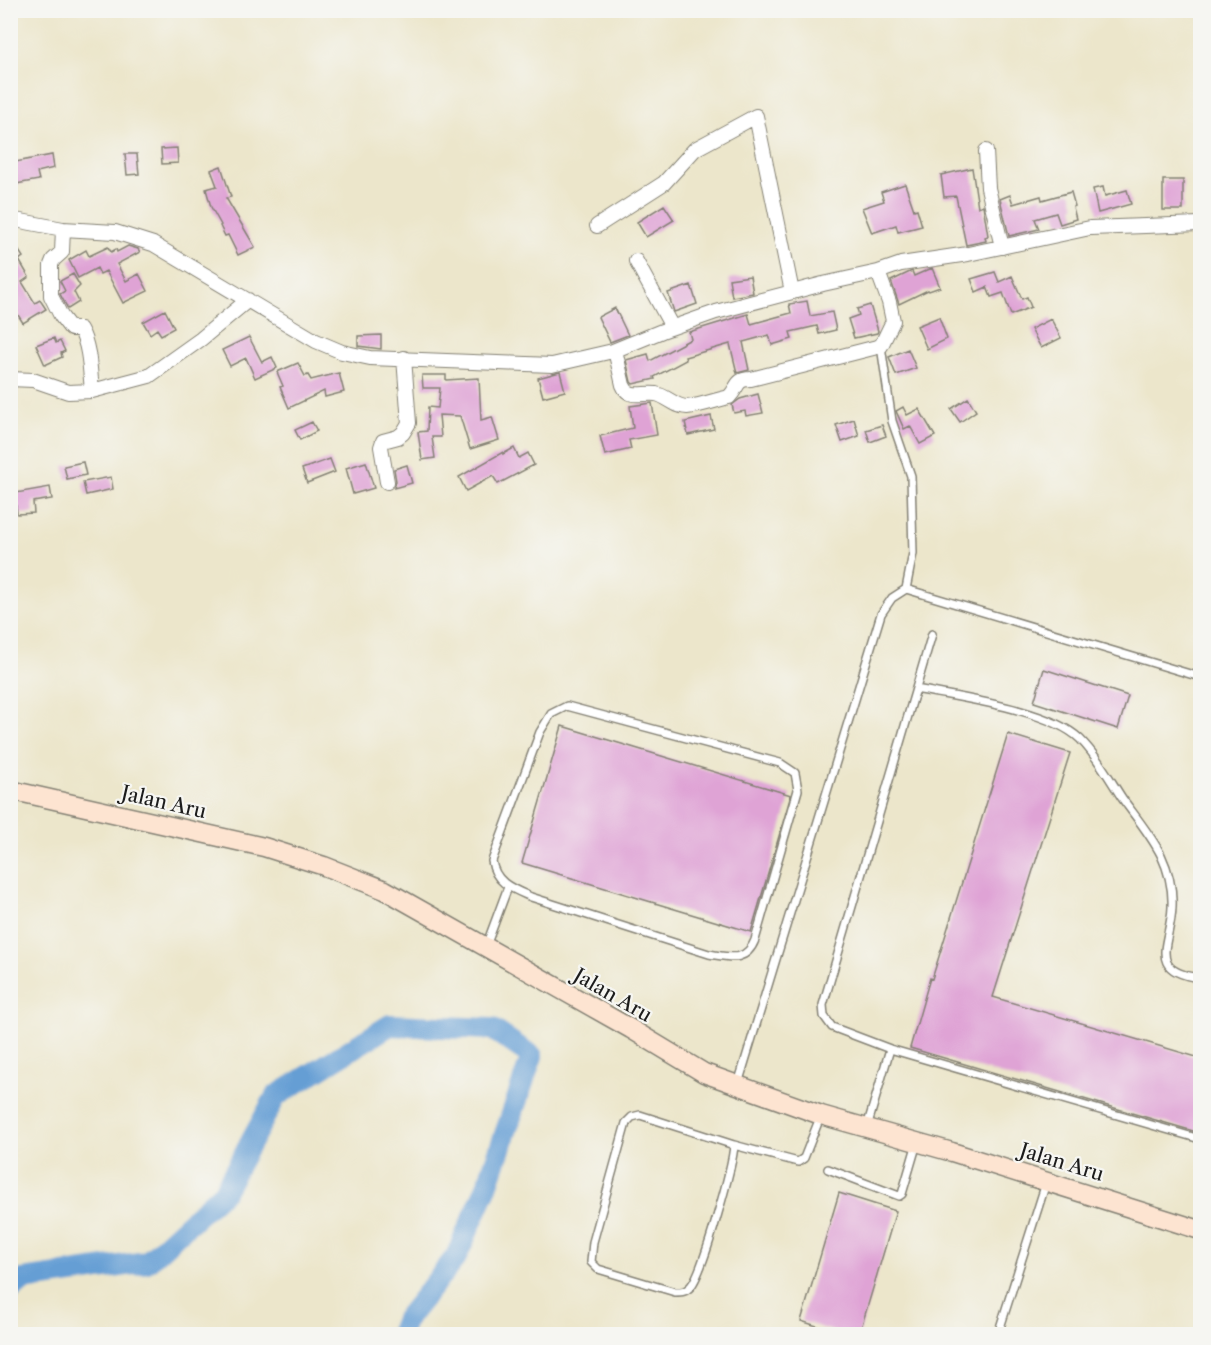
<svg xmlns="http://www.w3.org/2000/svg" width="1211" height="1345" font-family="'Libre Caslon Text',serif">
	<rect width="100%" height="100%" fill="#f6f6f2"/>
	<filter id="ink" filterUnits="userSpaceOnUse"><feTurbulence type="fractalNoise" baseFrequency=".0167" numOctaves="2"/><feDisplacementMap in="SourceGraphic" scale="12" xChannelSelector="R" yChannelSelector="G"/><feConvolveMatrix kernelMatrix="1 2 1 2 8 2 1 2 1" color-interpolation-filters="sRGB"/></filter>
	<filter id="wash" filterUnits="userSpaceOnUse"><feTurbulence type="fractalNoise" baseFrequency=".008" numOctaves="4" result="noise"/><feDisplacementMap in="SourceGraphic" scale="24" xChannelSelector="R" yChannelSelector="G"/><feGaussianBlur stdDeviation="1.35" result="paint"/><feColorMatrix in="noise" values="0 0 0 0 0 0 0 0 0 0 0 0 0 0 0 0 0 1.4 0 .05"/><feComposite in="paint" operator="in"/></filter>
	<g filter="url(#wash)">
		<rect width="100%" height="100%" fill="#ece6cb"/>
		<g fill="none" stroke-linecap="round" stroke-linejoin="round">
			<path stroke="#659ed4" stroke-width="22" d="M10 1291 23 1280 147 1262 224 1191 276 1096 390 1025 492 1029 532 1056 486 1189 456 1257 406 1319 400 1334"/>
		</g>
		<g id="blocks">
			<path fill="#dfa3d5" d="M177 148 178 163 162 164 161 149Z
				M125 154H137L139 174 127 175Z
				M52 155 54 168 37 172 39 180 10 185V163Z
				M221 166 231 197 226 198 255 247 238 255 228 235 225 236 220 226 221 225 211 207 206 189 217 186 211 170Z
				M972 168 978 207 983 205 988 236 985 237 986 241 966 245 956 196 944 197 941 175Z
				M1163 180H1183V210H1163Z
				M905 184 914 210 917 209 922 226 898 232 896 225 872 233 862 208 884 201 881 192Z
				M1103 187 1105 196 1127 190 1131 204 1098 213 1093 189Z
				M1071 192 1075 206 1073 207 1076 219 1060 224 1056 213 1035 219 1039 229 1009 236 1000 199 1010 195 1013 204 1041 196 1042 200Z
				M664 205 674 220 646 237 637 222Z
				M10 237 23 257 19 260 29 277 22 282 35 303 40 300 46 309 23 323 10 302Z
				M128 246 138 249 140 252 117 264 126 281 139 274 148 291 123 303 106 271 100 274 97 268 78 278 69 260 86 250 89 256 108 247 111 252 116 249 117 252Z
				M932 268 940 287 929 291 928 290 899 304 891 281 912 271 914 276Z
				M995 272 999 282 1012 276 1022 299 1027 297 1031 307 1011 315 1003 293 991 297 987 287 976 292 971 279Z
				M73 274 80 286 74 292 79 302 68 309 60 294 65 291 60 281Z
				M750 276 753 293 732 297 729 279Z
				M691 285 697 304 674 312 668 293Z
				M807 301 810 316 832 312 836 330 819 334 817 326 790 332 792 339 772 345 769 335 743 342 749 370 737 373 730 344 685 357 686 360 654 377 655 379 633 384 631 382 626 360 648 354 650 361 691 339 689 332 748 314 751 324 791 313 789 304Z
				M870 305 878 331 877 333 854 338 848 319 859 315 857 309Z
				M615 308 628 335 610 342 598 317Z
				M165 310 174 328 161 335 157 329 150 334 143 322Z
				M939 317 947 339 927 349 917 326Z
				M1051 319 1061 338 1041 348 1031 329Z
				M381 335V349L358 346V336Z
				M249 337 262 362 272 357 277 368 255 378 246 358 230 366 222 350Z
				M54 338 56 343 60 341 65 351 61 353 62 357 45 365 36 345Z
				M908 349 916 368 896 375 889 357Z
				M298 363 305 376 308 375 311 380 339 373 344 392 325 397 324 391 289 408 280 387 283 386 277 372Z
				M560 372 565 391 543 397 538 378Z
				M422 375H446V380L479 378 481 420 492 417 499 440 470 449 460 416 439 415 441 437H432L435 458 422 460 418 432 427 431 428 407 438 408 440 388H423Z
				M758 394 763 413 746 416 745 411 734 413 732 405 740 399Z
				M968 398 976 411 960 422 951 409Z
				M652 403 657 435 629 440 631 449 605 455 600 436 633 428 630 406Z
				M903 407 907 415 919 409 935 436 920 444 910 426 904 429 896 411Z
				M711 416 714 429 688 435 685 422Z
				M854 419 859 436 842 442 836 425Z
				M312 422 317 431 300 440 295 430Z
				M882 425 886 436 870 442 866 430Z
				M514 448 519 458 528 453 534 465 498 484 493 476 466 491 459 477 503 452V454Z
				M330 459 335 472 307 483 302 469Z
				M83 462 86 475 67 479 64 466Z
				M366 462 374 488 353 494 346 468Z
				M407 465 412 483 394 488 396 481 394 469Z
				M111 477 113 489 86 495 83 482Z
				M50 487 52 499 33 502 34 513 17 514 16 505H12L10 494Z
				M1044 669 1128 696 1118 729 1034 702Z
				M562 726 791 795 751 932 522 863Z
				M1008 734 1070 753 993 997 1200 1058V1133L910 1048 930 978 932 979Z
				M839 1193 896 1211 859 1335H845L801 1321Z"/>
		</g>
	</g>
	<g filter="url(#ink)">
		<use href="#blocks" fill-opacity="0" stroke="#848174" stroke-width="1.5"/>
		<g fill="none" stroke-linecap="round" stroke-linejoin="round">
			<g stroke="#848174" stroke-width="10">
				<path id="lane" d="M881 346 892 421 911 476 913 553 906 589
					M932 634 823 1005 824 1016 832 1027 890 1049 1200 1139
					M916 689C959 698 1049 709 1080 739 1097 756 1109 778 1122 798 1135 816 1151 835 1161 855 1169 872 1173 887 1172 907 1171 943 1145 971 1200 978
					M567 706 780 763 795 773 798 790 755 940C746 963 729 957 709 954L531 897C513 889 495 883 492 861L540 732 551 714Z
					M486 946 508 887
					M738 1084 881 614 892 598 906 589 1200 677
					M867 1127 890 1049
					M734 1145 640 1115 632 1117 626 1123 593 1242 591 1262 598 1269 675 1292C682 1292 686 1292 691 1286 703 1272 733 1165 734 1145L798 1162 804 1158 821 1115
					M828 1169 899 1196 902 1194 917 1143
					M998 1334 1046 1183"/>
			</g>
			<g stroke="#848174" stroke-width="16">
				<path id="street" d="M986 151 988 188 1002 247
					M10 219 63 229 115 232 153 244 316 341 342 352 370 358 552 365 613 351 662 331 716 312 823 284 878 272 901 264 968 254 1090 228 1200 224
					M597 226 664 183 695 149 756 116 792 292
					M63 229 62 252 53 260 51 265V296L61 316 71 329H80C90 346 90 372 92 391
					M636 261 672 327
					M615 350 623 385C629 400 643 392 656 394 667 396 675 407 687 407 700 406 716 400 729 397 739 387 735 379 751 379L881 346 893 321 889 302 878 272
					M10 379 33 380 68 392 92 391 149 376 201 339 248 300
					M387 482 381 447 383 441 398 437 403 433 409 423 404 358"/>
			</g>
			<g stroke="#848174" stroke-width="21">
				<path id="secondary" d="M10 790 264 847 324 866 385 890 631 1029 704 1073 821 1115 952 1152 1200 1230"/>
			</g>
			<use href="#lane" stroke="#fff" stroke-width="7"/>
			<use href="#street" stroke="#fff" stroke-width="14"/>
			<use href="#secondary" stroke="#fde4d1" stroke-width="18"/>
		</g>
	</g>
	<g text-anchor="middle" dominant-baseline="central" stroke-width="4.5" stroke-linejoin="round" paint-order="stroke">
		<g font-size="20" fill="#1c1c1c" stroke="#f6f6f2">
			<text transform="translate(164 802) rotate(13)">Jalan Aru</text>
			<text transform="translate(613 995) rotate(30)">Jalan Aru</text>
			<text transform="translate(1062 1162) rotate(17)">Jalan Aru</text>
		</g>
	</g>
	<rect width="1211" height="1345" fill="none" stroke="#f6f6f2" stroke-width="36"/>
</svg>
